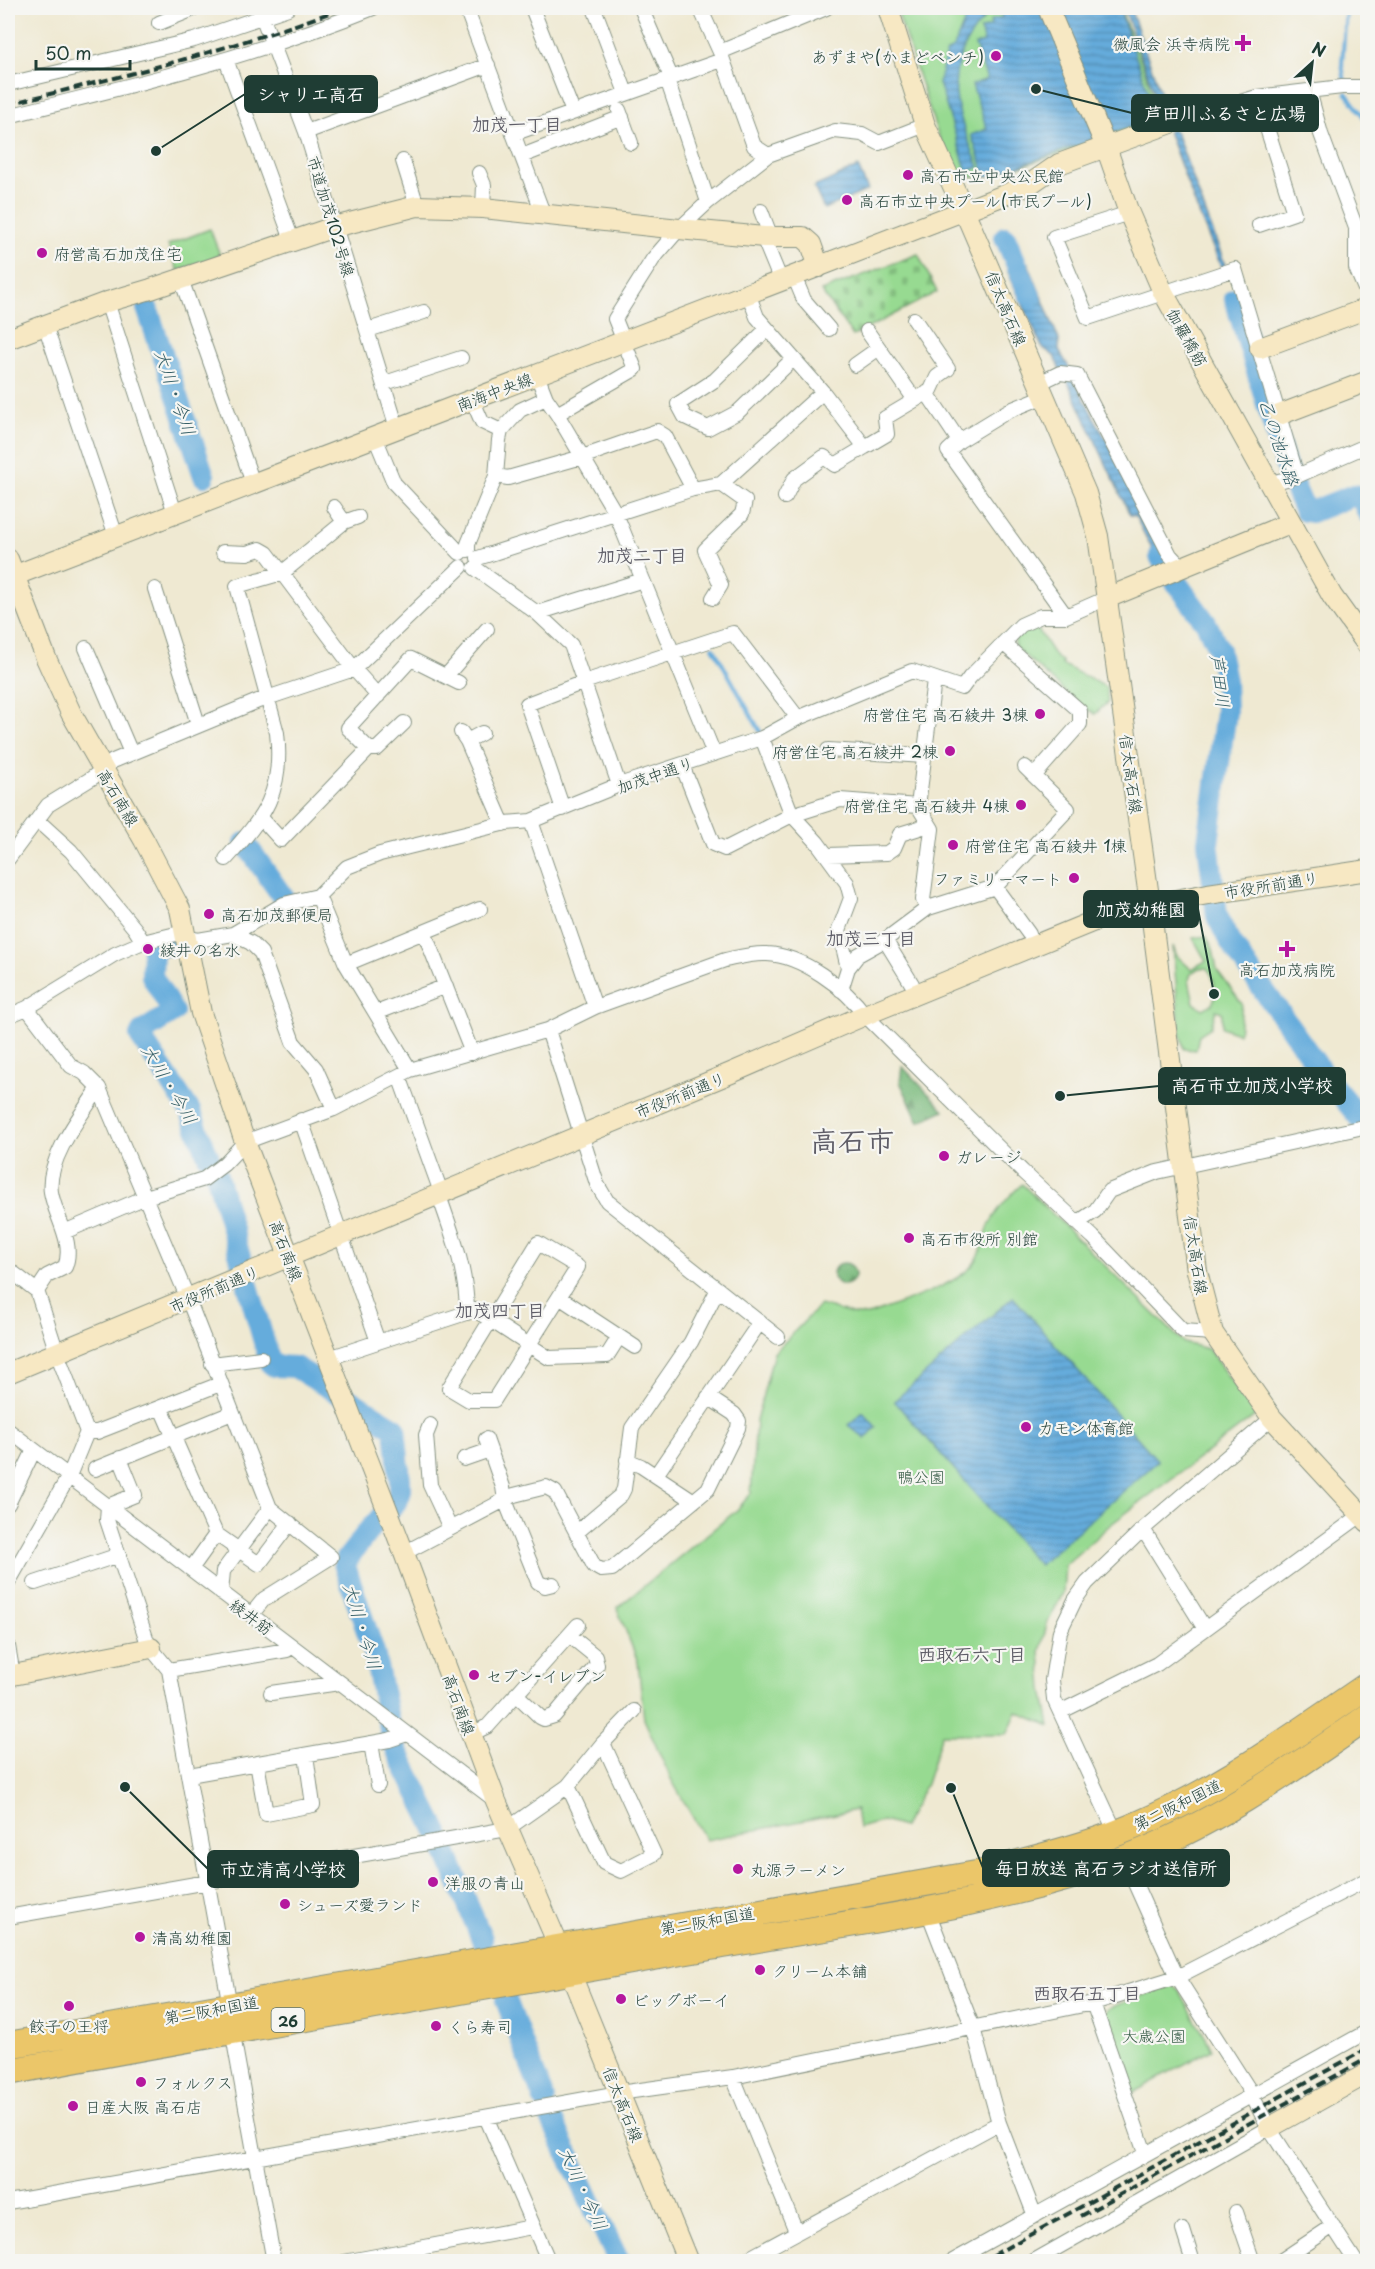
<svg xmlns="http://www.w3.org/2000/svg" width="1375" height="2269" font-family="'Playpen Sans','Klee One',sans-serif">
	<defs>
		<pattern id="forest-firs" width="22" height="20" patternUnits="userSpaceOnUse" patternTransform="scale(1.5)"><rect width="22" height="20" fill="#79ba7b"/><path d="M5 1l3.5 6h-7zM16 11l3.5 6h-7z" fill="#639866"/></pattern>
		<pattern id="cemetery-stones" width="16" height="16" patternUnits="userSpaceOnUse" patternTransform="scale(1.5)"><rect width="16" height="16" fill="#97da91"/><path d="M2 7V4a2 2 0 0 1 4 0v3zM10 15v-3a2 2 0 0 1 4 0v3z" fill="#82bc7e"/></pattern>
		<pattern id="water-rules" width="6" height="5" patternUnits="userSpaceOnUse" patternTransform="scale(1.5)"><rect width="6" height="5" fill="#65acdc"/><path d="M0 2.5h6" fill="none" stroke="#538db3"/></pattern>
	</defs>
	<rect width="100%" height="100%" fill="#f6f6f2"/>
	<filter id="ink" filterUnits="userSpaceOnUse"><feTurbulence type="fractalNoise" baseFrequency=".0167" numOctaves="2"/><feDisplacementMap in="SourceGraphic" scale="12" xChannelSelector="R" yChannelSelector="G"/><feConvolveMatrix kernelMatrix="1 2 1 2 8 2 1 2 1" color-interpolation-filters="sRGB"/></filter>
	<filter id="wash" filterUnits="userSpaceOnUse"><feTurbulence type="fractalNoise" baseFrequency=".008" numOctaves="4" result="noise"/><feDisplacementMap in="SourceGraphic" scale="24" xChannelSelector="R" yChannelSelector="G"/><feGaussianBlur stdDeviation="1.35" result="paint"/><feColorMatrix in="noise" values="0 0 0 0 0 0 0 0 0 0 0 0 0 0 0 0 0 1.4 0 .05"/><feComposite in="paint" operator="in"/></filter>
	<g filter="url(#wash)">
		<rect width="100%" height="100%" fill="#efe9d2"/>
		<path fill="url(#forest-firs)" stroke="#4c7c58" stroke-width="1.5" d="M902 1066 944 1110 919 1122 900 1082Z
			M833 1274a11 11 0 1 1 22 0a11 11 0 1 1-22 0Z"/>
		<path fill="url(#cemetery-stones)" stroke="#5b8c62" stroke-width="1.5" d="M918 254 937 292 853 336 821 291Z"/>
		<path fill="#97da91" stroke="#5b8c62" stroke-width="1.5" fill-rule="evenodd" d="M896 8H1120C1129 33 1161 100 1155 124L986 177 957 176 937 132Z
			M210 229 220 255 178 271 168 245Z
			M1035 625 1056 658 1062 661 1061 664 1106 687 1108 702 1095 714 1079 704 1015 647C1014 630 1021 631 1035 625Z
			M1206 936 1213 949 1217 970 1242 1004 1239 1034 1222 1027V1012L1216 1010 1211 1027 1199 1035 1196 1050 1184 1049 1180 1033 1173 946 1177 956 1191 969 1206 961 1193 938ZM1199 968H1206C1215 974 1218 997 1211 1005L1203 1009 1194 1003 1189 980 1191 973Z
			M1022 1184 1184 1343 1208 1349 1256 1415 1110 1525 1065 1565 1063 1593 1047 1624 1040 1652 1043 1689 1050 1726 1017 1712 1007 1734H942L926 1784 903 1827 883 1821 859 1828 856 1810 706 1840 671 1779 644 1719 638 1662 617 1608 737 1510 751 1493 756 1421 774 1353 820 1305 855 1315H868C895 1305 960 1285 975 1262 983 1251 984 1240 988 1228 995 1211 1009 1196 1022 1184Z
			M1171 1985 1178 1989 1212 2049 1131 2094 1104 2015 1109 2008Z"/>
		<path fill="url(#water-rules)" stroke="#427488" stroke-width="1.5" d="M970 8H994C938 63 952 102 979 167L967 172 939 83 946 53 954 47Z
			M1013 8H1119L1157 118 986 177 971 135 987 129 972 85 987 79 975 45 984 42 980 30 991 26 990 21 1002 17 1001 12Z
			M1124 8H1130L1166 108 1172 117 1164 120Z
			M1173 129 1177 135 1225 265 1221 267 1197 209 1168 131Z
			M858 167 868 190 824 209 814 187Z
			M1028 263 1059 340V350L1071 371 1060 370 1054 356 1042 347 1008 272Z
			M1066 378H1073L1173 565 1163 570 1135 516 1130 515Z
			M1013 1297 1158 1461 1039 1565 894 1401Z
			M863 1412 876 1427 865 1439 848 1425Z"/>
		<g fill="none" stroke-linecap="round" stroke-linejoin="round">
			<path stroke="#65acdc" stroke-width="4" d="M1345 8 1346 10 1342 64 1345 83
				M1346 93 1368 123
				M1361 497 1368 489
				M713 647 761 733"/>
			<path stroke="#65acdc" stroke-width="22" d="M1005 237 1030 296
				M1235 299 1287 470 1305 511 1311 512 1354 495 1361 497 1368 513
				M147 308 204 476
				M1160 556 1168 571 1206 623 1219 650 1225 681 1226 712 1208 842 1217 916 1228 938 1245 964 1324 1075 1368 1128
				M245 843 283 897
				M177 942 153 949 152 976 173 1012 142 1032 140 1036 190 1111 209 1158
				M217 1176 242 1264
				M248 1286 270 1363 274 1366 295 1367 395 1428 400 1480V1491L396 1502 369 1530 344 1563 374 1652 393 1743 438 1833 482 1939
				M506 2000 544 2099
				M549 2114 619 2262"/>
		</g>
	</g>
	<g filter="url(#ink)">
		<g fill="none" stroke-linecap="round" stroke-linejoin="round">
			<g stroke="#879383" stroke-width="16">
				<path id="street" d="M259 8 306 132 397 428
					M466 8 543 213
					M532 8 573 112
					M594 8 626 93
					M641 8 671 77
					M700 8 720 52 754 146 768 155
					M159 23 196 8
					M720 52 826 8
					M228 65 292 240
					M667 79 708 202
					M8 84 194 40 288 8
					M1309 91 1321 134 1356 228V268L1368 296
					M1257 97 1294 213 1259 225
					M619 110 631 143
					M8 116C131 86 255 56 373 8
					M1174 122 1257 97 1342 87H1368
					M306 132 488 65
					M513 134 722 60
					M522 156 622 117
					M403 161 417 206
					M479 173 484 185 483 208
					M761 211 769 232 765 242 781 281
					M1129 213 1054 237 1088 318 1235 269 1297 476
					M794 276 804 300 829 329
					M181 279 253 483
					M748 293 757 317 823 392 865 447 887 434 885 418 927 393 959 441 948 451 1066 616
					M107 302 175 513
					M914 319 948 369 937 377 931 390 927 393
					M45 325 116 536
					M767 329 715 380 678 404 685 417 708 428 738 412 793 359
					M368 330 424 312
					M867 331 915 400
					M855 365 879 348
					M537 375 546 398 557 414 616 514 714 754
					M385 383 461 358
					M1039 383 1060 373 1077 375 1170 555 1182 568
					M472 399 482 422 501 431
					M557 414 635 369 615 319 653 259 679 229 708 202 768 155 835 131 862 134 879 143 925 125
					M375 437 394 483 460 553
					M959 441 1008 411 1045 396
					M496 476 508 478 582 457 657 431 665 436 693 489
					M1268 484 1297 476 1368 445
					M785 497 794 479 824 457 835 465 865 447
					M334 507 344 522
					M468 550V544L496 476 499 440 501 431 520 410 546 398
					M223 552 247 553 260 549 267 553 354 669 378 696
					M478 558 693 489 721 484 823 392
					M475 568 537 613 571 645 619 785
					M155 589 198 724
					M713 598 721 585 705 550 742 514 745 501 721 484
					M537 613 643 580
					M1003 643 1080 711V724L1034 776
					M86 648 131 753
					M446 676 487 629
					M461 732 467 741 482 733
					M762 738 792 815 817 842 847 883 851 898 839 930 848 968 841 990
					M467 741 503 824
					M369 749H377L404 723
					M828 750 925 756
					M682 765 713 844 725 849 792 815 840 800 918 806
					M563 809 527 704 584 682 733 633 798 718
					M261 818 281 840 369 749 348 728 411 659 459 683
					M37 820 71 851 135 929 143 942
					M531 821 595 1007
					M828 855 887 853 894 848 900 834 929 825
					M8 859 48 805 92 778 113 761 258 701 354 669 461 567
					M226 859C264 817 284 792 277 733L237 586 282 573 344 522 358 517
					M995 887 1029 934
					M318 896 346 964 410 1070
					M928 908 923 900 932 829 918 806 934 680
					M424 932 472 1053
					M233 934 251 943 261 953 293 1042 316 1069 334 1109
					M885 940 912 984
					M346 964 480 909
					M848 968 858 955 885 940 928 908 995 887 1068 809 1025 767
					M27 1008 71 1066 84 1073 99 1088C82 1114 46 1159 51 1192 55 1217 75 1242 65 1267L47 1276 37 1291
					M376 1013 446 986
					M8 1016 27 1008 115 954 143 942 176 934 198 940 233 934 284 904 318 896 347 867 380 854 506 823 531 821 619 785 762 738 798 718 912 671 962 688 970 677 1021 625 1041 616H1066L1107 598
					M548 1030 597 1184 607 1201 778 1337
					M399 1076 441 1192
					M99 1088 188 1299 270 1508 331 1557 264 1599 251 1615
					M301 1120 378 1342
					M438 1193C452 1233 467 1271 467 1313
					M1077 1223 1095 1211 1109 1191 1157 1172 1368 1126
					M64 1232 146 1197 204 1179 224 1164 245 1142 334 1109 410 1070 548 1030 595 1007 725 960C739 957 753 953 767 954 801 955 846 988 865 1015L1023 1172 1093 1237 1183 1331 1213 1333
					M538 1243 578 1267 494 1400H469L449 1388Z
					M8 1269 37 1291 57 1353 87 1432 69 1476 8 1583
					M559 1297 635 1347
					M329 1358 475 1310 549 1358 607 1356 619 1337
					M212 1364 261 1358
					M161 1408 216 1534 259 1564 290 1523
					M430 1425 426 1435 430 1485 450 1528
					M8 1430 496 1801
					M87 1432H97L220 1384
					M486 1439 503 1487 505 1500 538 1582 545 1586 553 1584
					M120 1458 135 1495 108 1506 107 1520 147 1641 151 1648 169 1670 230 2006
					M464 1459 490 1450
					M627 1460 641 1466 694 1501
					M95 1469 232 1413
					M656 1475 760 1322
					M8 1504 34 1450
					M1143 1529 1205 1629
					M576 1533 621 1495 624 1489 632 1428 691 1342 718 1289
					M404 1553 514 1495 546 1487 555 1492 594 1566 601 1570 612 1569 708 1489 738 1428 739 1421 734 1414 708 1397
					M191 1569 216 1534
					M35 1583 119 1555
					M221 1593 223 1571 270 1508
					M8 1646 13 1675
					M169 1670 287 1650 291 1646
					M271 1693 339 1683
					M516 1694 540 1717 544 1719 554 1716 597 1665 595 1656 569 1635
					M1060 1712 1157 1664 1368 1510
					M471 1734 488 1726 578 1625
					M371 1743 378 1785
					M257 1763 266 1814 313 1805 306 1755
					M189 1775 389 1740 407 1734
					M568 1786 604 1863 621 1871 654 1854 603 1743
					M1116 1833 1054 1699 1052 1680 1060 1631 1075 1600 1087 1583 1143 1529 1272 1418
					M1124 1859 1177 1977 1248 2088 1269 2128 1356 2262
					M927 1909 973 2028 999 2123 1035 2216
					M8 1917 507 1829 568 1786 603 1743 634 1711
					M1093 2003 1145 2153
					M232 2030 274 2262
					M733 2077 796 2231
					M486 2117 549 2262
					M8 2202 619 2093 733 2077 1093 2003 1177 1977 1368 1879
					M1236 2212 1253 2262
					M1183 2230 1193 2262
					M344 2262 532 2227
					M742 2262 999 2123
					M951 2262 1368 2031
					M1032 2262 1269 2128
					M1279 2262 1333 2226"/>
			</g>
			<g stroke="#879383" stroke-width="22">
				<path id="secondary" d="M888 8 925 125 964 210 1086 493 1098 536 1150 904 1197 1271 1213 1333 1272 1418 1368 1522
					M1048 8 1106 147 1129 213 1163 292 1332 596 1368 646
					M8 339 107 302 151 289 334 227 417 206 483 208 679 229 764 237H803L811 244 819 267
					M1260 348 1368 308
					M1279 415 1368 381
					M8 559 46 658 71 713 144 840 180 909 201 1013 245 1142 404 1553 496 1801 570 1972 688 2262
					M8 578 1007 194 1030 184 1059 164 1174 122
					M1107 598 1290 523
					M8 1373 731 1073 865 1015 1121 910 1208 894 1368 870
					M8 1676 151 1648
					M1269 2128 1368 2073"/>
			</g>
			<g stroke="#879383" stroke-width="28">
				<path id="highway" d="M8 2045 982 1873C1026 1860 1074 1850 1117 1833 1208 1798 1288 1740 1368 1685
					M8 2072C241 2028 476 1989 710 1947 846 1923 990 1907 1121 1860 1211 1827 1290 1771 1368 1717"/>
			</g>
			<use href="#street" stroke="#fff" stroke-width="14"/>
			<use href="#secondary" stroke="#f7e8c3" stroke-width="20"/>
			<use href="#highway" stroke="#ebc669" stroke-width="26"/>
			<path stroke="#1f3d34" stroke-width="4" stroke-dasharray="9 4.5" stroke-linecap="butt" d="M8 104C122 77 233 49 343 8
				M1081 2216 1368 2058
				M981 2262 1368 2048"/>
		</g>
	</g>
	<g fill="#b5179e" stroke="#f6f6f2" stroke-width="2">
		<path d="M1240 34h6v6h6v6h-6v6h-6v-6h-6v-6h6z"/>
		<circle cx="996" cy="56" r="6"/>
		<circle cx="908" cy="175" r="6"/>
		<circle cx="847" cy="200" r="6"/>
		<circle cx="42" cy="253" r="6"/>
		<circle cx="1040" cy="714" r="6"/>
		<circle cx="950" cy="751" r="6"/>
		<circle cx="1021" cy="805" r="6"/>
		<circle cx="953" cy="845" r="6"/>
		<circle cx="1074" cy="878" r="6"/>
		<circle cx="209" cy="914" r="6"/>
		<circle cx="148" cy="949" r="6"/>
		<path d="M1284 940h6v6h6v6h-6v6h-6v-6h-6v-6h6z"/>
		<circle cx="944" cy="1156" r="6"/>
		<circle cx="909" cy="1238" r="6"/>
		<circle cx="1026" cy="1427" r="6"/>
		<circle cx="474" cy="1675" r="6"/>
		<circle cx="738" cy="1869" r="6"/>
		<circle cx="433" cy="1882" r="6"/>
		<circle cx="285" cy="1904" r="6"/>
		<circle cx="140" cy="1937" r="6"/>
		<circle cx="760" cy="1970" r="6"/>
		<circle cx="621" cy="1999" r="6"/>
		<circle cx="69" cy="2006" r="6"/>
		<circle cx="436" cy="2026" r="6"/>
		<circle cx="141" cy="2082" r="6"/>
		<circle cx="73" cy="2106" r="6"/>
	</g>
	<g text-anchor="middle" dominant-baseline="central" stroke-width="4.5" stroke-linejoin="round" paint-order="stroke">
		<rect fill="#f6f6f2" stroke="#60746d" stroke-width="1.5" x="271.5" y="2008" width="33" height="24" rx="4.5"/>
		<g font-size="15" font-weight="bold" fill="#1f3d34">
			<text x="288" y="2020">26</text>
		</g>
		<g font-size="16" fill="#1f3d34" stroke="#f6f6f2" text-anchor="start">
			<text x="1230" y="43" text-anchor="end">微風会 浜寺病院</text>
			<text x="984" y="56" text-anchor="end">あずまや(かまどベンチ)</text>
			<text x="920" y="175">高石市立中央公民館</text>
			<text x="859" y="200">高石市立中央プール(市民プール)</text>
			<text x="54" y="253">府営高石加茂住宅</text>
			<text x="1028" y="714" text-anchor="end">府営住宅 高石綾井 3棟</text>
			<text x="938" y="751" text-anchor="end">府営住宅 高石綾井 2棟</text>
			<text x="1009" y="805" text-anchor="end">府営住宅 高石綾井 4棟</text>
			<text x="965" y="845">府営住宅 高石綾井 1棟</text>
			<text x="1062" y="878" text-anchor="end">ファミリーマート</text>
			<text x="221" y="914">高石加茂郵便局</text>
			<text x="160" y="949">綾井の名水</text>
			<text x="1287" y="969" text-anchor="middle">高石加茂病院</text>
			<text x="956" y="1156">ガレージ</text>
			<text x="921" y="1238">高石市役所 別館</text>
			<text x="1038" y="1427">カモン体育館</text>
			<text x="486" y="1675">セブン-イレブン</text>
			<text x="750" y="1869">丸源ラーメン</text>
			<text x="445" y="1882">洋服の青山</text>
			<text x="297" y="1904">シューズ愛ランド</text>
			<text x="152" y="1937">清高幼稚園</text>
			<text x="772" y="1970">クリーム本舗</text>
			<text x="633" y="1999">ビッグボーイ</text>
			<text x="69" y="2025" text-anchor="middle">餃子の王将</text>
			<text x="448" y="2026">くら寿司</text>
			<text x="153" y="2082">フォルクス</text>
			<text x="85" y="2106">日産大阪 高石店</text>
		</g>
		<g font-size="16" fill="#1f3d34" stroke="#f6f6f2">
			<text transform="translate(332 216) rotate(73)">市道加茂102号線</text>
			<text transform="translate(1007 308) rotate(67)">信太高石線</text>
			<text transform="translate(1188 337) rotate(61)">伽羅橋筋</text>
			<text transform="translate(494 391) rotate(-21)">南海中央線</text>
			<text transform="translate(655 774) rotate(-19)">加茂中通り</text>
			<text transform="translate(1132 774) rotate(82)">信太高石線</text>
			<text transform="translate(119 797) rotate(59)">高石南線</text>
			<text transform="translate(1271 884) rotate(-9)">市役所前通り</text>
			<text transform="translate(680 1094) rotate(-22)">市役所前通り</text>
			<text transform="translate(287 1250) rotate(69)">高石南線</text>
			<text transform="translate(1197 1255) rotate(81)">信太高石線</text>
			<text transform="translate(214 1288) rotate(-23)">市役所前通り</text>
			<text transform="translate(252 1616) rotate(37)">綾井筋</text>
			<text transform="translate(460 1704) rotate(70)">高石南線</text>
			<text transform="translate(1177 1804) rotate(-26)">第二阪和国道</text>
			<text transform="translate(707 1920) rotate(-10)">第二阪和国道</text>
			<text transform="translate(211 2009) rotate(-10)">第二阪和国道</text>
			<text transform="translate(624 2104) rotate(68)">信太高石線</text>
		</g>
		<g font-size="16" fill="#375c47" stroke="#f6f6f2">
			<text x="921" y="1476">鴨公園</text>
			<text x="1154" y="2035">大歳公園</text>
		</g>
		<g font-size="18" font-weight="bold" fill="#5f5e68" stroke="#f6f6f2">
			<text x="517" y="123">加茂一丁目</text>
			<text x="642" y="554">加茂二丁目</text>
			<text x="871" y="937">加茂三丁目</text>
			<text x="500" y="1309">加茂四丁目</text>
			<text x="972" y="1653">西取石六丁目</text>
			<text x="1087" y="1992">西取石五丁目</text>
		</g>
		<g font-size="18" font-style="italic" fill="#345e66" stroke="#f6f6f2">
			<text transform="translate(176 392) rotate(71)">大川・今川</text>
			<text transform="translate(1280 442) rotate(72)">乙の池水路</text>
			<text transform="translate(1221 681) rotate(83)">芦田川</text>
			<text transform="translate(170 1084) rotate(59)">大川・今川</text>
			<text transform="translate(363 1626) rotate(73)">大川・今川</text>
			<text transform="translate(584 2188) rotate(65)">大川・今川</text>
		</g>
		<g font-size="28" font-weight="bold" fill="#5f5e68" stroke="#f6f6f2">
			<text x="852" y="1139">高石市</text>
		</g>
	</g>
	<path fill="none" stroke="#1f3d34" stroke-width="2" d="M156 151L245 94M1036 89L1132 113M1214 994L1198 909M1060 1096L1159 1086M951 1788L983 1868M125 1787L208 1869"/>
	<g fill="#1f3d34" stroke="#f6f6f2" stroke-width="2">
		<circle cx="156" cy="151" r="6"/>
		<circle cx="1036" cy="89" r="6"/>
		<circle cx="1214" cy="994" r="6"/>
		<circle cx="1060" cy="1096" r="6"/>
		<circle cx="951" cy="1788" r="6"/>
		<circle cx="125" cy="1787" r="6"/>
	</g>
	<g fill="#1f3d34" stroke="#1f3d34" stroke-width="2">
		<rect x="245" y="76" width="132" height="36" rx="6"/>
		<rect x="1132" y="95" width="186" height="36" rx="6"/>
		<rect x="1084" y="891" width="114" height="36" rx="6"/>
		<rect x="1159" y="1068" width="186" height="36" rx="6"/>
		<rect x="983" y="1850" width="246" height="36" rx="6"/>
		<rect x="208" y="1851" width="150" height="36" rx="6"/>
	</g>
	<g font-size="18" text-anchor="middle" font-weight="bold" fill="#fff">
		<text x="311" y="101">シャリエ高石</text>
		<text x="1225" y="120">芦田川ふるさと広場</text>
		<text x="1141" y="916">加茂幼稚園</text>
		<text x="1252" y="1092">高石市立加茂小学校</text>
		<text x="1106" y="1875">毎日放送 高石ラジオ送信所</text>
		<text x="283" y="1876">市立清高小学校</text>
	</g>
	<rect width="1375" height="2269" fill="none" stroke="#f6f6f2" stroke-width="30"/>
	<g transform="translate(1312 63) rotate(27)" stroke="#f6f6f2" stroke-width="4.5" paint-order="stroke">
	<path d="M0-4.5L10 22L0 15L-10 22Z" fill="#1f3d34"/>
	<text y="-9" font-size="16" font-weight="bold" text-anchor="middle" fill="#1f3d34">N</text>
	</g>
	<path d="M36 60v9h94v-9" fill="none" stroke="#1f3d34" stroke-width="3"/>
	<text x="45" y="60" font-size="18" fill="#1f3d34" stroke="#f6f6f2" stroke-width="4.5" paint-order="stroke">50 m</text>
</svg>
